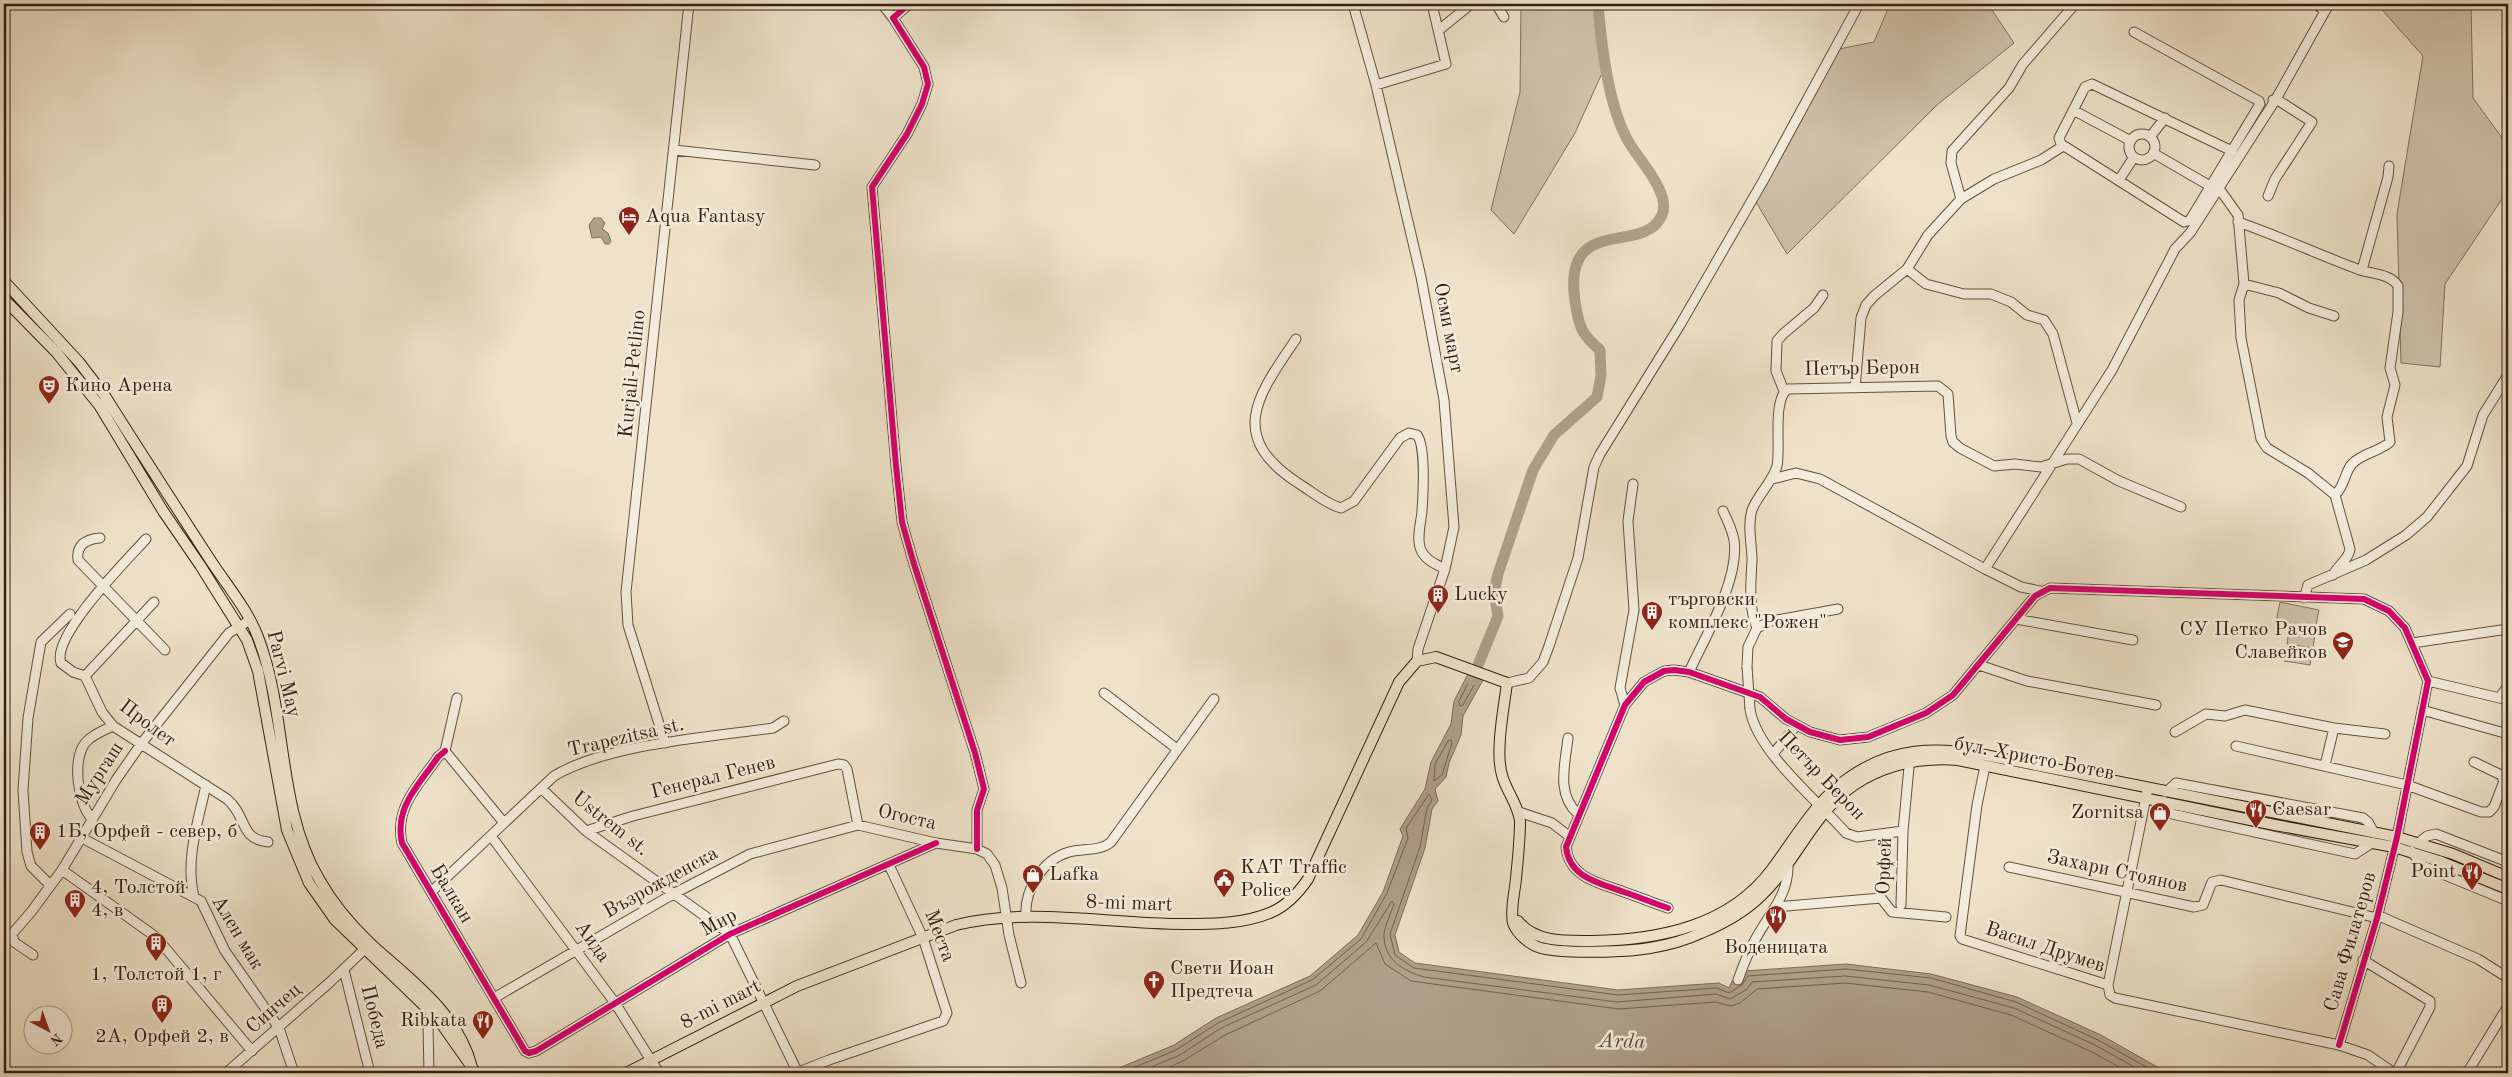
<svg xmlns="http://www.w3.org/2000/svg" width="2512" height="1077" font-family="'Old Standard TT',serif">
	<rect width="100%" height="100%" fill="#eee3ca"/>
	<filter id="stains"><feTurbulence type="fractalNoise" baseFrequency=".004" numOctaves="4"/><feColorMatrix values="0 0 0 0 .2 0 0 0 0 .09 0 0 0 0 .02 0 0 0 .5 -.17"/></filter>
	<radialGradient id="worn" r=".72"><stop offset=".6" stop-color="#630" stop-opacity="0"/><stop offset="1" stop-color="#630" stop-opacity=".3"/></radialGradient>
	<path fill="#cfc2ab" stroke="#82705e" d="M1521 4H1621L1599 11 1603 71 1575 133 1514 234 1491 210 1520 92Z
		M1890 4H1988L2014 43 1937 105 1787 254 1753 197 1834 50 1874 42Z
		M2377 4H2471L2473 98 2508 146V190L2445 284 2440 367 2401 363 2397 214 2423 56Z
		M2280 602 2319 610 2315 630 2276 622Z
		M2289 630 2315 634 2313 648 2287 644Z
		M2286 647 2312 652 2310 665 2284 661Z"/>
	<path fill="#afa08b" stroke="#7e6c5a" d="M594 218H601L605 223 602 229 608 233 611 241 609 244H605L601 237 592 238 589 225Z
		M1468 674 1483 680 1463 716 1461 735 1449 763 1446 777 1435 789 1438 801 1432 809 1425 848 1395 935 1399 952 1415 963 1618 990 1719 983 1729 988 1732 981 1739 982 1744 971 1846 964 1931 974 2017 997 2101 1035 2168 1073H1107L1174 1045 1216 1018 1310 976 1358 935 1383 892 1403 836 1400 829 1425 789 1431 762 1451 724 1454 701Z"/>
	<g fill="none" stroke-linecap="round" stroke-linejoin="round">
		<path stroke="#72604e" stroke-width="1" d="M1469 682H1473L1474 685 1463 705 1460 706 1459 702Z
			M1451 740 1452 743 1442 775 1434 781 1435 764 1448 741Z
			M1121 1073 1176 1050 1218 1023 1312 980 1361 939 1387 893 1408 838 1406 828 1429 794 1432 800 1427 808 1420 847 1390 934 1395 955 1414 968 1618 995 1717 988 1729 993 1742 985 1748 976 1846 969 1931 978 2016 1002 2098 1040 2157 1073
			M1137 1073 1180 1055 1221 1028 1316 985 1366 942 1392 901 1394 904C1391 913 1385 925 1384 934 1383 959 1403 971 1424 977L1617 1002 1716 994 1730 999 1746 990 1752 982 1845 976 1929 985 2014 1008 2095 1045 2145 1073
			M1156 1073 1183 1061 1225 1035 1320 991 1376 943 1385 964 1411 981 1619 1009 1715 1002 1731 1006 1740 1003 1757 989 1845 983 1928 992 2011 1015 2092 1052 2130 1073"/>
		<path stroke="#afa08b" stroke-width="11" d="M1472 680 1498 616 1494 593 1498 574 1533 470 1554 435 1597 397 1601 376 1600 350C1580 333 1579 326 1575 301 1562 212 1644 257 1662 215 1671 193 1640 161 1630 144 1609 111 1601 43 1598 4"/>
		<g stroke="#63503f" stroke-width="11">
			<path id="minor" d="M882 4 893 18
				M909 4 893 18 924 67 928 84 922 104 907 134 872 187 896 466 902 522 913 561 975 753 984 789 977 810V849
				M1353 4 1376 85 1421 277 1444 400 1454 527 1445 569 1418 649 1417 661
				M1496 4 1504 17
				M2316 4 2324 10
				M1439 30 1471 4
				M2134 32 2259 101 2260 104 2190 220 2184 222 2061 144 2059 138 2085 87 2092 84 2232 151
				M1376 85 1446 64 1432 4
				M2273 100 2276 99 2329 4
				M2073 110 2131 141
				M2129 147a13 13 0 1 1 26 0a13 13 0 1 1-26 0Z
				M2150 137 2165 118
				M674 150 815 165
				M2153 153 2210 186
				M2119 180 2134 157
				M2218 187 2238 215 2244 284 2239 300 2241 338 2261 439 2267 448 2308 473 2335 495 2350 549C2349 559 2338 565 2333 575
				M1961 199 1951 163 1952 151 2009 88 2023 64 2075 4
				M2238 222C2279 236 2319 255 2360 270 2372 274 2391 274 2398 286V312L2390 368 2395 385 2387 417 2390 442C2379 452 2362 453 2352 464 2344 473 2345 486 2335 495
				M1907 269 1926 284 1964 294H1991L2011 302 2027 315 2044 320 2053 334 2077 423
				M2362 270 2388 177 2389 166
				M2244 284 2279 293 2309 308 2334 316
				M1296 339C1258 395 1226 436 1298 483 1311 491 1326 504 1341 508L1354 501 1400 438 1409 433 1417 435C1426 446 1423 496 1422 511 1421 523 1416 539 1421 550 1425 560 1436 564 1445 569
				M1855 388 1861 318 1866 305 1874 296 1907 269 1928 235 1961 199 1994 179 2041 160 2063 146
				M1784 391 1776 371 1777 341 1783 334 1814 308 1823 295
				M1772 479 1796 473 1820 479 1985 569 2021 587 2040 591
				M100 538C86 539 76 545 78 560L165 650
				M1985 569 2112 370 2175 249 2190 233 2276 99 2312 122 2275 179 2268 196
				M2304 598 2308 585 2366 560 2406 535 2427 517 2467 466 2483 415 2508 375
				M2016 619 2133 640
				M1757 628 1771 621 1838 609
				M2412 643 2508 629
				M1979 665 2027 681 2156 705
				M1747 667 1748 647 1757 628C1748 607 1751 582 1752 560 1752 544 1747 526 1752 510 1758 494 1772 483 1777 466 1781 448 1772 399 1788 389L1938 386 1948 394 1951 436 1953 442 1960 448 1994 466 2015 464 2041 467 2067 459H2079L2119 481 2181 507
				M1689 672C1705 637 1740 579 1734 540 1732 530 1728 521 1723 511
				M85 676 102 712 113 726 227 799C248 817 239 839 268 842
				M85 676 73 672 61 663C51 636 127 560 146 539
				M85 676 154 602
				M2428 681 2508 700
				M1507 683 1529 678 1543 662 1549 646 1578 558 1594 467 1600 454 1680 325 1763 181 1859 4
				M1104 693 1177 749
				M2500 697 2508 686
				M457 698 445 751 504 823
				M1625 705 1620 688 1634 610 1628 521 1633 484
				M1750 709C1756 751 1818 801 1846 833L1857 837 1903 831
				M2422 710 2508 734
				M2175 732 2206 714 2225 716 2245 710 2334 728 2385 734
				M1568 738C1565 765 1556 794 1578 814
				M665 743 628 625 626 592 689 4
				M2236 746 2407 785 2481 812H2489L2494 807 2504 781 2501 775 2474 762
				M445 751 438 757C419 785 394 807 402 843L525 1051 529 1053 536 1051 730 934 936 843
				M1773 754 1796 726
				M2325 765 2334 728
				M1985 766 1977 805 1960 936 1962 939 2108 985 2110 995 2115 998 2339 1045 2368 1055 2394 1073
				M541 788 586 831 730 934 798 1073
				M2166 792 2176 783 2363 818 2368 822 2374 833
				M2163 801 2172 814 2355 854 2372 843
				M1519 812 1552 823 1569 836
				M92 819C77 803 72 758 86 742 93 734 104 730 113 726
				M586 831 633 816 838 764 844 765 847 769 858 825
				M491 836 615 1003 659 1073
				M82 838 201 901 225 951 279 1028 294 1073
				M2418 843 2427 836 2436 834 2508 862
				M2411 851 2423 866 2508 901
				M2009 867 2194 907 2203 905 2212 882 2221 880 2377 918
				M62 870 156 937 252 1051
				M50 885 31 866 27 852 23 790 28 718 41 642 70 614
				M431 892 554 776C607 744 710 737 773 728L784 721
				M194 897C185 860 198 822 206 785
				M1901 905 1903 831 1909 767
				M1776 907 1881 898 1892 912 1946 917
				M1668 908C1653 903 1639 897 1624 892 1600 883 1569 878 1566 847L1625 705 1644 682 1664 671 1674 670 1689 672 1760 697 1786 719 1810 732 1840 740 1868 737 1926 713 1953 695 2035 596 2050 588 2364 599 2389 611 2405 628 2428 681 2397 837 2377 918 2339 1045
				M2377 915 2478 959 2508 978
				M1026 917C1024 890 1042 860 1069 852 1082 848 1100 852 1111 842L1214 699
				M33 955 14 942 12 934 31 912 62 870 116 780 141 744 229 633 250 620
				M2363 960 2430 1001V1007L2396 1073
				M344 970 370 1073
				M1738 980C1743 966 1748 952 1755 940 1768 915 1789 895 1788 865
				M2108 985 2147 792
				M494 998 675 893 750 854 858 825 936 843 977 849 987 854 995 865 1002 888 1009 935 1021 983
				M226 1073 329 983 369 945
				M429 1073 428 1025 438 1019
				M796 1073 829 1060 943 1021 947 1013 923 938 889 865
				M2467 1073 2508 1006"/>
		</g>
		<g stroke="#351f11" stroke-width="12">
			<path id="major" d="M4 281 79 362 105 396C139 450 174 504 209 558 225 583 247 608 258 637 288 715 276 805 319 879 332 902 350 924 370 943 408 978 457 1012 471 1064
				M4 299 56 352 99 405 163 511 200 565 247 640 258 671 287 830 309 883 335 920 438 1019 476 1073
				M1518 921C1535 943 1567 941 1592 941 1659 940 1730 926 1772 869 1796 837 1816 800 1850 777 1893 747 1935 747 1985 755L2397 837 2453 854 2508 877
				M626 1073 797 986 956 925C1030 907 1108 924 1183 924 1213 924 1244 924 1272 912 1288 905 1299 892 1308 879L1399 682 1417 661 1436 657 1507 683C1504 707 1495 752 1502 775 1506 791 1518 804 1520 821 1520 840 1518 859 1516 878 1515 891 1510 910 1513 923 1517 934 1530 945 1541 948 1564 954 1626 952 1650 948 1668 945 1686 940 1701 933 1723 924 1745 912 1762 895 1796 862 1814 812 1854 785 1886 764 1920 757 1958 760L2275 825 2394 847 2439 861 2508 889"/>
		</g>
		<use href="#minor" stroke="#f4eddd" stroke-width="9"/>
		<use href="#major" stroke="#eee3ca" stroke-width="10"/>
		<g stroke="#63503f" stroke-width="11" stroke-linecap="butt">
			<path id="minor-bridge" d="M1747 667 1750 709"/>
		</g>
		<use href="#minor-bridge" stroke="#f4eddd" stroke-width="9"/>
		<g stroke="#f4eddd" stroke-width="9">
			<path id="cycleway" d="M909 4 893 18 924 67 928 84 922 104 907 134 872 187 896 466 902 522 913 561 975 753 984 789 977 810V849
				M445 751 438 757C419 785 394 807 402 843L525 1051 529 1053 536 1051 730 934 936 843
				M1668 908C1653 903 1639 897 1624 892 1600 883 1569 878 1566 847L1625 705 1644 682 1664 671 1674 670 1689 672 1760 697 1786 719 1810 732 1840 740 1868 737 1926 713 1953 695 2035 596 2050 588 2364 599 2389 611 2405 628 2428 681 2397 837 2377 918 2339 1045"/>
		</g>
		<use href="#cycleway" stroke="#d6006c" stroke-width="6"/>
	</g>
	<defs>
		<g id="hotel-pin" transform="scale(1.125)"><path d="M0 17L-7.5 6A9.5 9.5 0 1 1 7.5 6Z" fill="#8f2418" stroke="#f4eddd"/><path d="M-6-4.5h1.5V1H6V5H4.5V3h-9V5H-6ZM-4 0a1.8 1.8 0 1 1 3.6 0ZM.5 0V-2.5h3Q6-2.5 6 0Z" fill="#fff"/></g>
		<g id="theatre-pin" transform="scale(1.125)"><path d="M0 17L-7.5 6A9.5 9.5 0 1 1 7.5 6Z" fill="#8f2418" stroke="#f4eddd"/><path d="M-5-5.5Q0-4 5-5.5V0Q5 5 0 6Q-5 5-5 0ZM-3.3-2.5H-1v1.5H-3.3ZM1-2.5H3.3v1.5H1ZM-2.8 1Q0 5.5 2.8 1Z" fill="#fff"/></g>
		<g id="building-pin" transform="scale(1.125)"><path d="M0 17L-7.5 6A9.5 9.5 0 1 1 7.5 6Z" fill="#8f2418" stroke="#f4eddd"/><path d="M-4-6H4V6H1V3H-1V6H-4ZM-2.5-4.3h1.7v1.8h-1.7ZM.8-4.3h1.7v1.8H.8ZM-2.5-1h1.7V.8h-1.7ZM.8-1h1.7V.8H.8Z" fill="#fff"/></g>
		<g id="school-pin" transform="scale(1.125)"><path d="M0 17L-7.5 6A9.5 9.5 0 1 1 7.5 6Z" fill="#8f2418" stroke="#f4eddd"/><path d="M0-5L7-2L0 1L-7-2ZM-4 1L0 2.5L4 1V4Q0 6-4 4Z" fill="#fff"/></g>
		<g id="restaurant-pin" transform="scale(1.125)"><path d="M0 17L-7.5 6A9.5 9.5 0 1 1 7.5 6Z" fill="#8f2418" stroke="#f4eddd"/><path d="M-5-6h1v4h1v-4h1v4h1v-4h1v5L-1.5 .5V6h-2V.5L-5-1ZM5-6V6H3V1.5H1.5Q1.5-4 5-6Z" fill="#fff"/></g>
		<g id="shop-pin" transform="scale(1.125)"><path d="M0 17L-7.5 6A9.5 9.5 0 1 1 7.5 6Z" fill="#8f2418" stroke="#f4eddd"/><path d="M-5-2.5h2.3a2.7 3.5 0 0 1 5.4 0H5L5.5 6h-11ZM-1.5-2.5h3a1.5 2.3 0 0 0-3 0Z" fill="#fff"/></g>
		<g id="civic-pin" transform="scale(1.125)"><path d="M0 17L-7.5 6A9.5 9.5 0 1 1 7.5 6Z" fill="#8f2418" stroke="#f4eddd"/><path d="M-.6-6.5H3V-4.5H.6V-3L4-1V1h2V6H-6V1h2V-1L-.6-3ZM-1.2 2.5V6h2.4V2.5Z" fill="#fff"/></g>
		<g id="church-pin" transform="scale(1.125)"><path d="M0 17L-7.5 6A9.5 9.5 0 1 1 7.5 6Z" fill="#8f2418" stroke="#f4eddd"/><path d="M-1.2-6h2.4v3.5h3.3v2.4h-3.3V6h-2.4V-.1h-3.3v-2.4h3.3Z" fill="#fff"/></g>
	</defs>
	<g fill-rule="evenodd">
		<use href="#hotel-pin" x="629" y="217"/>
		<use href="#theatre-pin" x="49" y="386"/>
		<use href="#building-pin" x="1438" y="595"/>
		<use href="#building-pin" x="1652" y="612"/>
		<use href="#school-pin" x="2343" y="642"/>
		<use href="#restaurant-pin" x="2256" y="810"/>
		<use href="#shop-pin" x="2160" y="813"/>
		<use href="#building-pin" x="40" y="832"/>
		<use href="#restaurant-pin" x="2472" y="872"/>
		<use href="#shop-pin" x="1033" y="875"/>
		<use href="#civic-pin" x="1224" y="879"/>
		<use href="#building-pin" x="75" y="900"/>
		<use href="#restaurant-pin" x="1776" y="916"/>
		<use href="#building-pin" x="156" y="943"/>
		<use href="#church-pin" x="1154" y="981"/>
		<use href="#building-pin" x="162" y="1005"/>
		<use href="#restaurant-pin" x="483" y="1021"/>
	</g>
	<g text-anchor="middle" dominant-baseline="central" stroke-width="5" stroke-linejoin="round" paint-order="stroke">
		<g font-size="20" fill="#351f11" stroke="#f4eddd" text-anchor="start">
			<text x="645" y="217">Aqua Fantasy</text>
			<text x="65" y="386">Кино Арена</text>
			<text x="1454" y="595">Lucky</text>
			<text x="1668" y="600">търговски<tspan x="1668" dy="23">комплекс "Рожен"</tspan></text>
			<text x="2327" y="630" text-anchor="end">СУ Петко Рачов<tspan x="2327" dy="23">Славейков</tspan></text>
			<text x="2272" y="810">Caesar</text>
			<text x="2144" y="813" text-anchor="end">Zornitsa</text>
			<text x="56" y="832">1Б, Орфей - север, б</text>
			<text x="1240" y="868">KAT Traffic<tspan x="1240" dy="23">Police</tspan></text>
			<text x="2456" y="872" text-anchor="end">Point</text>
			<text x="1049" y="875">Lafka</text>
			<text x="91" y="888">4, Толстой<tspan x="91" dy="23">4, в</tspan></text>
			<text x="1776" y="948" text-anchor="middle">Воденицата</text>
			<text x="1170" y="969">Свети Иоан<tspan x="1170" dy="23">Предтеча</tspan></text>
			<text x="156" y="975" text-anchor="middle">1, Толстой 1, г</text>
			<text x="467" y="1021" text-anchor="end">Ribkata</text>
			<text x="162" y="1037" text-anchor="middle">2А, Орфей 2, в</text>
		</g>
		<g font-size="20" fill="#351f11" stroke="#f4eddd">
			<text transform="translate(1448 328) rotate(79)">Осми март</text>
			<text transform="translate(1862 369) rotate(-1)">Петър Берон</text>
			<text transform="translate(633 374) rotate(-84)">Kurjali-Petlino</text>
			<text transform="translate(283 674) rotate(76)">Parvi May</text>
			<text transform="translate(147 724) rotate(37)">Пролет</text>
			<text transform="translate(626 738) rotate(-13)">Trapezitsa st.</text>
			<text transform="translate(2034 759) rotate(11)">бул. Христо Ботев</text>
			<text transform="translate(100 774) rotate(-57)">Мургаш</text>
			<text transform="translate(1821 776) rotate(46)">Петър Берон</text>
			<text transform="translate(713 778) rotate(-14)">Генерал Генев</text>
			<text transform="translate(907 818) rotate(13)">Огоста</text>
			<text transform="translate(610 824) rotate(38)">Ustrem st.</text>
			<text transform="translate(1885 866) rotate(-88)">Орфей</text>
			<text transform="translate(2117 872) rotate(12)">Захари Стоянов</text>
			<text transform="translate(661 883) rotate(-29)">Възрожденска</text>
			<text transform="translate(451 894) rotate(59)">Балкан</text>
			<text transform="translate(1129 904) rotate(2)">8-mi mart</text>
			<text transform="translate(719 923) rotate(-28)">Мир</text>
			<text transform="translate(237 933) rotate(59)">Ален мак</text>
			<text transform="translate(939 936) rotate(69)">Места</text>
			<text transform="translate(592 942) rotate(54)">Аида</text>
			<text transform="translate(2351 942) rotate(-74)">Сава Филатеров</text>
			<text transform="translate(2045 948) rotate(18)">Васил Друмев</text>
			<text transform="translate(721 1005) rotate(-27)">8-mi mart</text>
			<text transform="translate(274 1009) rotate(-41)">Синчец</text>
			<text transform="translate(374 1017) rotate(76)">Победа</text>
		</g>
		<g font-size="21" font-style="italic" fill="#604c3c" stroke="#f4eddd">
			<text transform="translate(1622 1042) rotate(2)">Arda</text>
		</g>
	</g>
	<rect width="2512" height="1077" fill="none" stroke="#eee3ca" stroke-width="20"/>
	<rect x="5" y="5" width="2502" height="1067" fill="none" stroke="#351f11" stroke-width="2.5"/>
	<rect x="10" y="10" width="2492" height="1057" fill="none" stroke="#351f11"/>
	<g transform="translate(48 1030) rotate(139)"><circle r="24" fill="#f4eddd" stroke="#a89b8b"/>
	<path d="M0-4L9 19L0 12L-9 19Z" fill="#8f2418"/>
	<text y="-8" font-size="14" font-weight="bold" text-anchor="middle" fill="#351f11">N</text>
	</g>
	<rect width="100%" height="100%" filter="url(#stains)"/>
	<rect width="100%" height="100%" fill="url(#worn)"/>
</svg>
